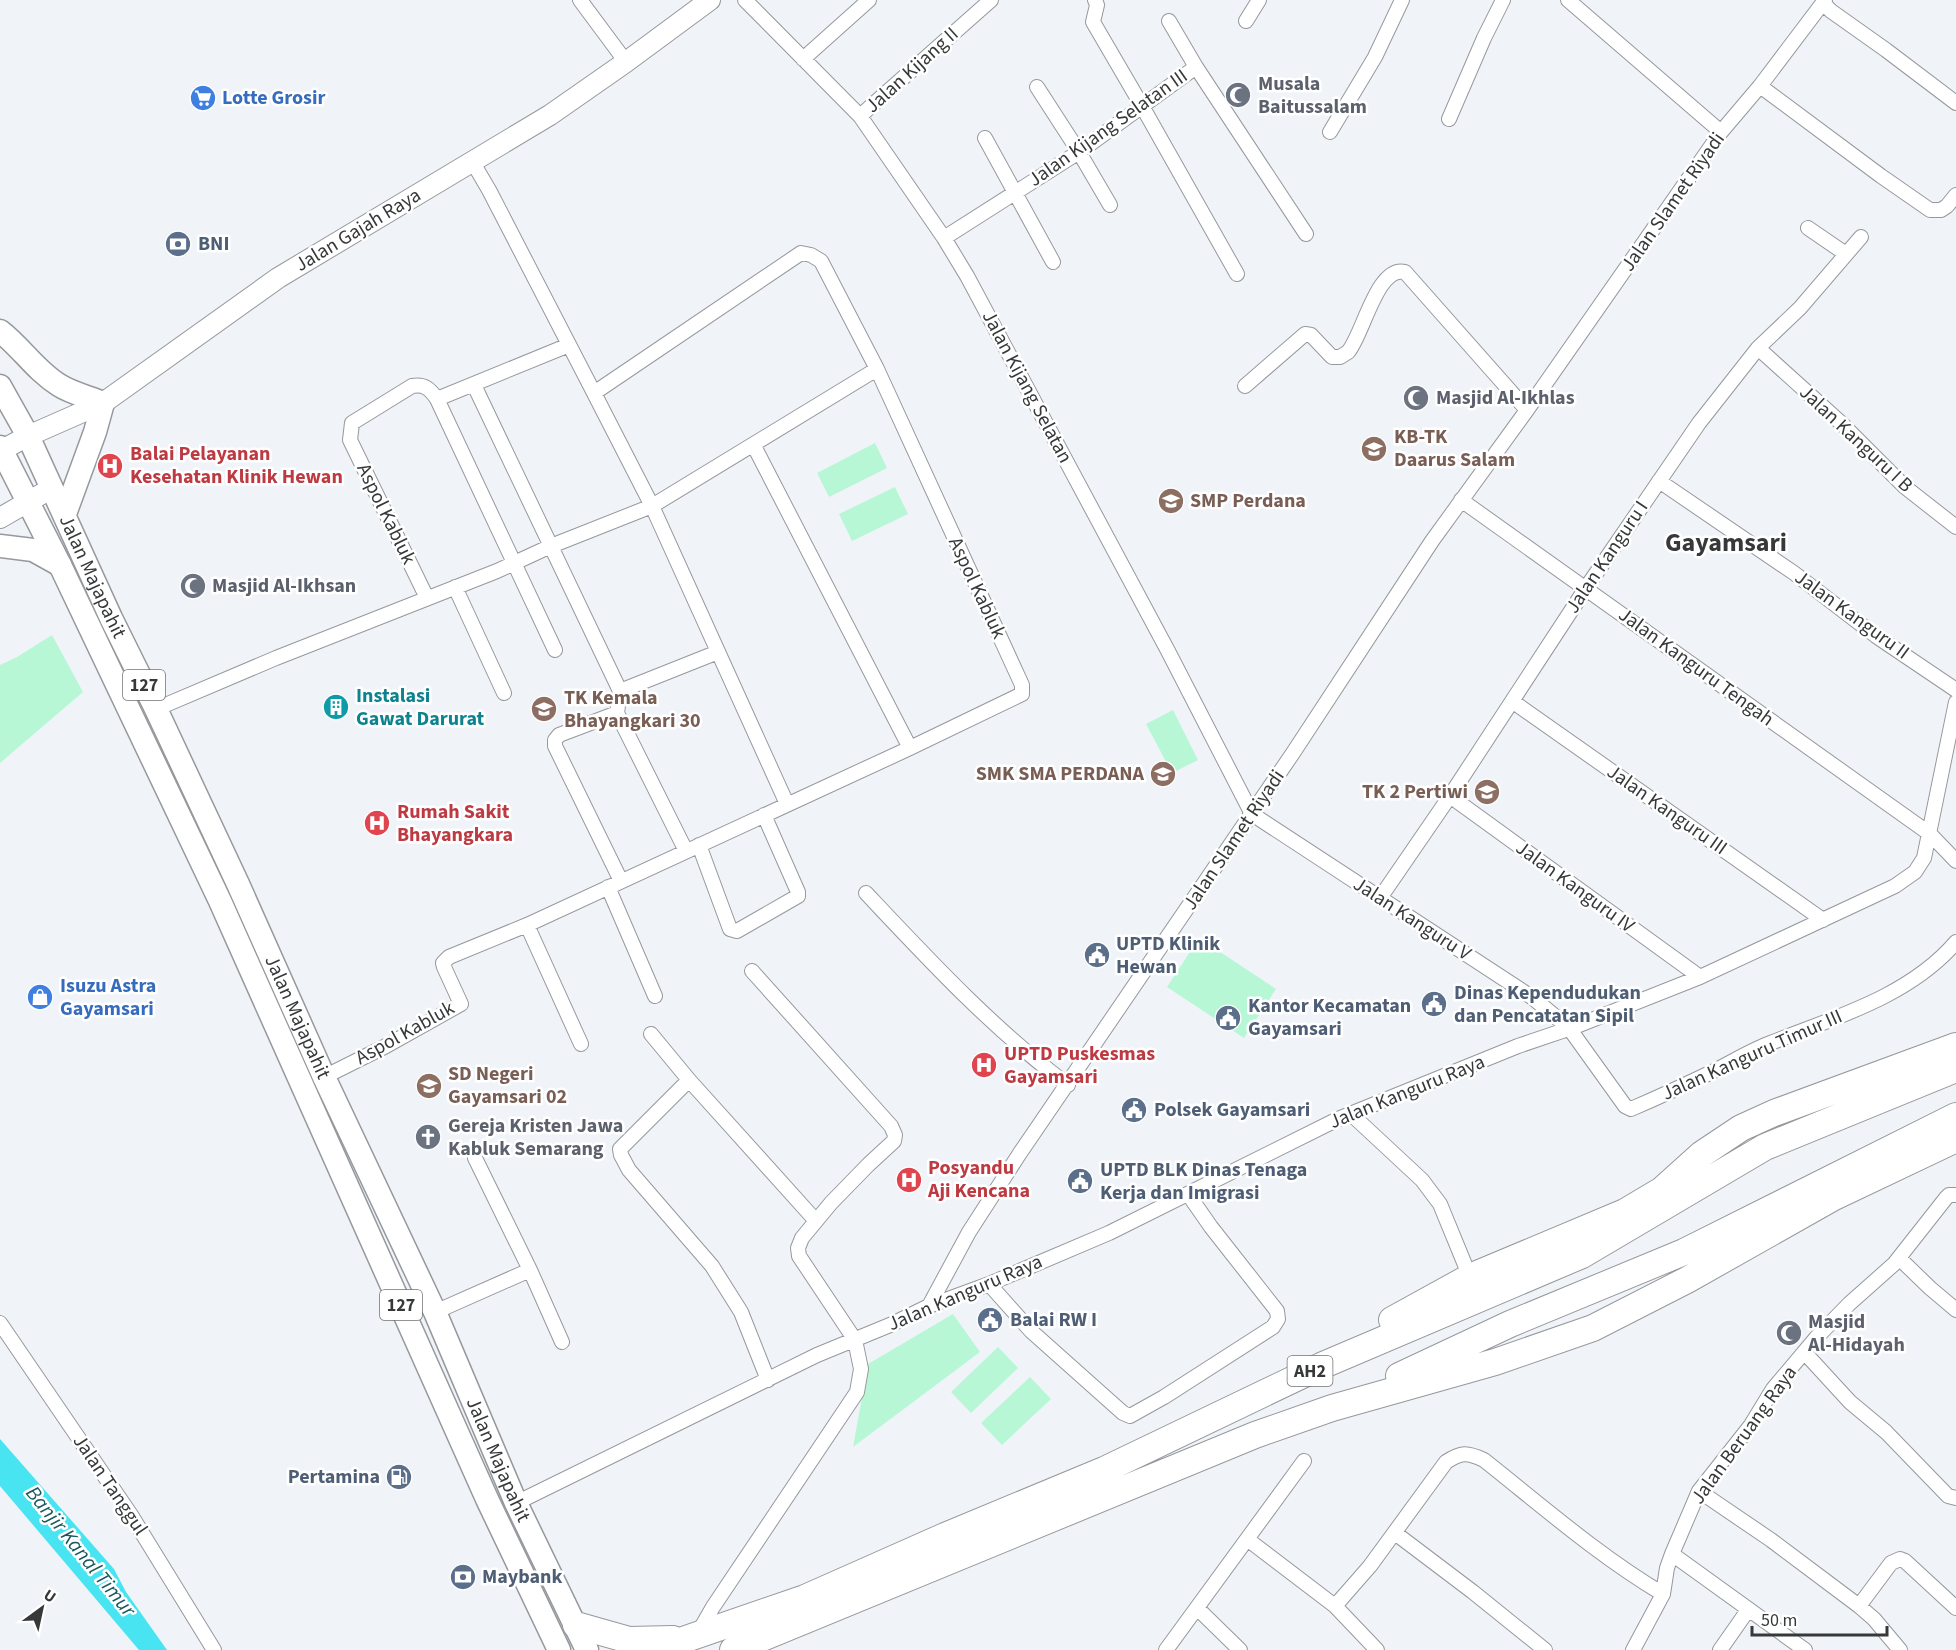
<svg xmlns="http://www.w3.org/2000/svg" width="1956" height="1650" font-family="'Source Sans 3',sans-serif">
	<rect width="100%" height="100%" fill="#f0f4f8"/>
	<path fill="#b7f7d6" d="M875 443 887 468 829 497 817 473Z
		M895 487 908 514 852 541 839 514Z
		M52 635 83 692 0 763V665L17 657Z
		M1173 710 1198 760 1172 773 1146 724Z
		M1199 938 1276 989 1244 1038 1167 987Z
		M953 1314 980 1352 853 1447 868 1364Z
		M998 1347 1018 1368 971 1413 951 1392Z
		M1030 1377 1051 1399 1002 1445 981 1423Z"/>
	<path fill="#48e4f1" d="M0 1439 114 1569 126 1592 167 1650H139L0 1486Z"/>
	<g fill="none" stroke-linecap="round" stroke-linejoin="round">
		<g stroke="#95989c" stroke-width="16">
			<path id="street" d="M580 0 626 62
				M745 0 860 116 944 238 967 276 1168 651 1252 814 1533 998 1569 1028 1625 1106 1631 1109C1659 1097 1687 1084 1714 1071 1732 1062 1750 1051 1768 1044 1833 1018 1909 997 1956 942
				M1095 0 1097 5 1093 22 1142 106 1237 274
				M1568 0 1721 132
				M1823 3 1831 11 1886 50 1956 103
				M1169 21 1196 67
				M1246 21 1259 0
				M803 59 869 0
				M1760 86 1881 176 1930 210H1941L1947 206 1956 195
				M1037 87 1079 152 1110 205
				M860 116 991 0
				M1449 119 1484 38 1503 0
				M1330 132 1375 57 1402 0
				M985 138 1053 262
				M1808 228 1846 254
				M944 238 1079 152 1196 67 1306 234
				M1758 348 1841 423 1905 487 1956 527
				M474 385 620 691
				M1245 386 1305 334 1311 335 1332 357H1340L1348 352C1363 335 1377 265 1405 272L1527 410
				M594 393 652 506 787 804
				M437 399 555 650
				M754 446 910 748
				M1659 481 1794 573 1876 636 1956 690
				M1461 500 1930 834 1956 861
				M455 587 504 693
				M427 598 350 440 352 423 412 386C425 384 430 389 437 399L569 345
				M1512 701 1823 920
				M156 709 276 658 497 571 551 546 652 506 877 369
				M617 713 620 691 718 652
				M1450 796 1700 977
				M699 845 730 929 737 931 798 896V892L764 815
				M621 881 555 746V740L559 735 617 713 686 851
				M608 887 655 996
				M866 893C930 961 993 1029 1068 1085
				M1380 898 1450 796 1586 588 1699 423 1758 348 1800 308 1861 237
				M527 925 581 1044
				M651 1034 689 1080 816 1221
				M324 1077 386 1046 461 1004 444 967 443 963 449 957 527 925 910 748 1022 694V685L877 369 821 261 811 255 801 253 594 393 489 190 472 161
				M689 1080 620 1149 621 1155 629 1170 712 1266 741 1312 768 1380
				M1351 1114 1422 1180 1440 1204 1470 1277
				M475 1158 530 1270 562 1342
				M1899 1258 1930 1288 1956 1310
				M989 1284 1031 1331 1123 1413 1130 1416 1164 1397 1273 1327 1278 1319 1277 1311 1211 1227 1188 1194
				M929 1306 969 1232 1020 1153 1293 753 1432 541 1527 410 1721 132 1760 86 1825 0
				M435 1312 530 1270
				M0 1323 131 1515 214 1650
				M1805 1353 1850 1402 1886 1432 1948 1496 1956 1498
				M1699 1491 1771 1540 1859 1606 1874 1619 1900 1650
				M516 1503 817 1355 890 1325 929 1306 989 1284 1109 1233 1338 1119 1518 1046 1574 1027 1700 977 1895 886 1915 872 1924 858 1956 702
				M1395 1533 1473 1592 1545 1650
				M1247 1539 1335 1606 1377 1650
				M1672 1554 1805 1650
				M1335 1606 1370 1566 1446 1462C1461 1452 1467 1452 1484 1460 1542 1506 1599 1556 1663 1594
				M1859 1606 1891 1563 1900 1559 1905 1561 1956 1608
				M1197 1608 1240 1650
				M698 1633 713 1607 857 1392 861 1369 855 1340 799 1256 798 1248 802 1238 831 1203 868 1165 894 1141 895 1135 891 1126 752 971
				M1166 1650 1304 1461
				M1633 1650 1663 1594 1667 1568 1672 1554 1699 1491 1751 1425 1773 1389 1816 1338 1849 1304 1894 1264 1946 1198 1949 1195H1956
				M1720 1650 1748 1610"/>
		</g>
		<g stroke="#95989c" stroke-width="22">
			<path id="secondary" d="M2 450 28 436 103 403 278 278 550 115 626 62 710 0
				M0 518 52 488"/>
		</g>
		<g stroke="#95989c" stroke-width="25">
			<g id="primary">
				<path d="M0 331C21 347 36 371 59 385 71 393 89 397 103 403L95 432 65 514"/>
				<path id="s1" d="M0 386 28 436 111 618 156 709 238 884 324 1077 435 1312 516 1503 587 1650"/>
				<path d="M0 447 60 565 220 901 487 1499 559 1650"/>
				<path d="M0 546 33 550 60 565"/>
			</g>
		</g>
		<g stroke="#95989c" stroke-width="28">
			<path id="highway" d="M1392 1320 1470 1277 1625 1212 1662 1190 1702 1154 1741 1128 1774 1113 1956 1046
				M1399 1376 1510 1324 1684 1252 1956 1116
				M576 1625 629 1640 673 1639
				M654 1650 805 1598 945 1536 1104 1470 1321 1366 1582 1255 1765 1147 1956 1069
				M733 1650 1255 1435 1332 1408 1495 1362 1593 1328 1687 1280 1834 1197 1956 1139"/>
		</g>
		<use href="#street" stroke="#fff" stroke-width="14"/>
		<use href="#secondary" stroke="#fff" stroke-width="20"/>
		<use href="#primary" stroke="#fff" stroke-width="22"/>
		<use href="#highway" stroke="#fff" stroke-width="26"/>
	</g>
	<defs>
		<g id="mosque-disc" transform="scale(1.35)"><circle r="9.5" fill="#6b7280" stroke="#fff"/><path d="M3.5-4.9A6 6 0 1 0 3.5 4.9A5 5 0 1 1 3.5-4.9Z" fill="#fff"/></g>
		<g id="supermarket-disc" transform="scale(1.35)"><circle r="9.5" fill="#3f7fe0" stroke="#fff"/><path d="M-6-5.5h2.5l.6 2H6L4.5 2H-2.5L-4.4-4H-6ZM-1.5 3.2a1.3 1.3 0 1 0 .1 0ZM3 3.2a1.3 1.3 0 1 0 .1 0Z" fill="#fff"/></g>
		<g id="bank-disc" transform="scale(1.35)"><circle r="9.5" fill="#5c6f8a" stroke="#fff"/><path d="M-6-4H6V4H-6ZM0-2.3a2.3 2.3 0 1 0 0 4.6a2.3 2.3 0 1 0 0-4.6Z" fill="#fff"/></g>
		<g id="school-disc" transform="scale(1.35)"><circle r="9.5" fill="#8d6e63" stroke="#fff"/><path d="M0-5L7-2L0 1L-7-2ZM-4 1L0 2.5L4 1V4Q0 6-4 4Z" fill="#fff"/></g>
		<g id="hospital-disc" transform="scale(1.35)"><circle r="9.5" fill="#e0444e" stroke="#fff"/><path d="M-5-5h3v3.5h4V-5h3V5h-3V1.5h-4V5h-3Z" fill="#fff"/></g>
		<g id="building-disc" transform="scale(1.35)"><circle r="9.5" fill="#0f9aa8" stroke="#fff"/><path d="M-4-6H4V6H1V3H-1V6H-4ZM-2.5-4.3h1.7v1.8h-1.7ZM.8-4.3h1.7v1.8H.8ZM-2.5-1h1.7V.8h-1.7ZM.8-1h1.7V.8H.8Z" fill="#fff"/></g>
		<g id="civic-disc" transform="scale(1.35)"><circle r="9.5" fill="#5c6f8a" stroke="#fff"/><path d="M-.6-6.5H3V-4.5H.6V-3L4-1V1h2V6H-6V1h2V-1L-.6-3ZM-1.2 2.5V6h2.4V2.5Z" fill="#fff"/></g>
		<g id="shop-disc" transform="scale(1.35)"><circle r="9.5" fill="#3f7fe0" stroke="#fff"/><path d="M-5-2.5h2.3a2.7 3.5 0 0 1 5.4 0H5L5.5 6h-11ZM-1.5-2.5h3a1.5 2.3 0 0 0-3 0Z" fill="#fff"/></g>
		<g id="church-disc" transform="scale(1.35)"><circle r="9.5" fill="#6b7280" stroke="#fff"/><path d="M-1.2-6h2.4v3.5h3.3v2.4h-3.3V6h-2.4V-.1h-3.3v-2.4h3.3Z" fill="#fff"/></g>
		<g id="fuel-disc" transform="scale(1.35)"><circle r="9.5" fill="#5c6f8a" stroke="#fff"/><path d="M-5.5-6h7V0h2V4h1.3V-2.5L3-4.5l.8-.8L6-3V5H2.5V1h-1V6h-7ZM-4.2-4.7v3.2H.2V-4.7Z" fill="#fff"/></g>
	</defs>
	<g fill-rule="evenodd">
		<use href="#mosque-disc" x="1238" y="95"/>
		<use href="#supermarket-disc" x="203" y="98"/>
		<use href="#bank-disc" x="178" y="244"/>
		<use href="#mosque-disc" x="1416" y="398"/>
		<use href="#school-disc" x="1374" y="449"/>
		<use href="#hospital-disc" x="110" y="466"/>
		<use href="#school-disc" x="1171" y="501"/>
		<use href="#mosque-disc" x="193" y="586"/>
		<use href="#building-disc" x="336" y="707"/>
		<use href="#school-disc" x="544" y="709"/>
		<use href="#school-disc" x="1163" y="774"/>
		<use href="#school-disc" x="1487" y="792"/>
		<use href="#hospital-disc" x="377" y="823"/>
		<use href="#civic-disc" x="1097" y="955"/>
		<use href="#shop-disc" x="40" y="997"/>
		<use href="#civic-disc" x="1434" y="1004"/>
		<use href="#civic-disc" x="1228" y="1018"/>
		<use href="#hospital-disc" x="984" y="1065"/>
		<use href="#school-disc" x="429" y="1086"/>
		<use href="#civic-disc" x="1134" y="1110"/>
		<use href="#church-disc" x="428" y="1137"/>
		<use href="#hospital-disc" x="909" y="1180"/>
		<use href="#civic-disc" x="1080" y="1181"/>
		<use href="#civic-disc" x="990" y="1320"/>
		<use href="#mosque-disc" x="1789" y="1333"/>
		<use href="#fuel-disc" x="399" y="1477"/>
		<use href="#bank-disc" x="463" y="1577"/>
	</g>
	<g text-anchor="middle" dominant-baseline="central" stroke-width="5" stroke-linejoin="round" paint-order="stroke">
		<g fill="#fff" stroke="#727474" stroke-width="1.5">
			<rect x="123" y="670" width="42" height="30" rx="4.5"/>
			<rect x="380" y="1290" width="42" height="30" rx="4.5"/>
			<rect x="1287.5" y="1356" width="45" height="30" rx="4.5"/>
		</g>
		<g font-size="18" font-weight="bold" fill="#363839">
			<text x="144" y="685">127</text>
			<text x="401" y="1305">127</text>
			<text x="1310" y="1371">AH2</text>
		</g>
		<g font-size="20" fill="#363839" stroke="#fff">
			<text transform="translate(912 70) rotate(-42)">Jalan Kijang II</text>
			<text transform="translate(1108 128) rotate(-35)">Jalan Kijang Selatan III</text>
			<text transform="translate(1673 202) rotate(-55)">Jalan Slamet Riyadi</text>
			<text transform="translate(358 230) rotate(-31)">Jalan Gajah Raya</text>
			<text transform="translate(1027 387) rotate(62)">Jalan Kijang Selatan</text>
			<text transform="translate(1856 439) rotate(43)">Jalan Kanguru I B</text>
			<text transform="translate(386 514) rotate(64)">Aspol Kabluk</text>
			<text transform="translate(1607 557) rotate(-56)">Jalan Kanguru I</text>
			<text stroke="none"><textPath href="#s1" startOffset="212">Jalan Majapahit</textPath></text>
			<text transform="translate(977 588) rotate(65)">Aspol Kabluk</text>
			<text transform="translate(1852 615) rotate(36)">Jalan Kanguru II</text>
			<text transform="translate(1696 667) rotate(36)">Jalan Kanguru Tengah</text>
			<text transform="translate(1667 810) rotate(35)">Jalan Kanguru III</text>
			<text transform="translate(1234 840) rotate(-56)">Jalan Slamet Riyadi</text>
			<text transform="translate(1575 887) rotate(36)">Jalan Kanguru IV</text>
			<text transform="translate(1412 919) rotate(33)">Jalan Kanguru V</text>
			<text stroke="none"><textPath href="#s1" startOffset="698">Jalan Majapahit</textPath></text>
			<text transform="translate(405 1033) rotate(-29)">Aspol Kabluk</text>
			<text transform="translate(1752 1055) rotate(-24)">Jalan Kanguru Timur III</text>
			<text transform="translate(1407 1092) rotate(-22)">Jalan Kanguru Raya</text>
			<text transform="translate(965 1293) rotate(-23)">Jalan Kanguru Raya</text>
			<text transform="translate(1744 1435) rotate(-54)">Jalan Beruang Raya</text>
			<text stroke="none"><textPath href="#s1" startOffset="1184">Jalan Majapahit</textPath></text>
			<text transform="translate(110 1485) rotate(56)">Jalan Tanggul</text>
		</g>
		<g font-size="20" font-weight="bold" fill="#5b616d" stroke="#fff" text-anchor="start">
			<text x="1258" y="84">Musala<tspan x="1258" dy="23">Baitussalam</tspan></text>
			<text x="1436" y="398">Masjid Al-Ikhlas</text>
			<text x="212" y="586">Masjid Al-Ikhsan</text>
			<text x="448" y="1126">Gereja Kristen Jawa<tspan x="448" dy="23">Kabluk Semarang</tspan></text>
			<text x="1808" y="1322">Masjid<tspan x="1808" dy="23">Al-Hidayah</tspan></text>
		</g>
		<g font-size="20" font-weight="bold" fill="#366cbe" stroke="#fff" text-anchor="start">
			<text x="222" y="98">Lotte Grosir</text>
			<text x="60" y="986">Isuzu Astra<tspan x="60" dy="23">Gayamsari</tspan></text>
		</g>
		<g font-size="20" font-weight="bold" fill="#4e5e75" stroke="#fff" text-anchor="start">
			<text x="198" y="244">BNI</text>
			<text x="1116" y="944">UPTD Klinik<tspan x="1116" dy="23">Hewan</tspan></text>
			<text x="1454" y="993">Dinas Kependudukan<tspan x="1454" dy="23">dan Pencatatan Sipil</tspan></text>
			<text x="1248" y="1006">Kantor Kecamatan<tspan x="1248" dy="23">Gayamsari</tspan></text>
			<text x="1154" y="1110">Polsek Gayamsari</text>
			<text x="1100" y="1170">UPTD BLK Dinas Tenaga<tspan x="1100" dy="23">Kerja dan Imigrasi</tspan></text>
			<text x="1010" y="1320">Balai RW I</text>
			<text x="380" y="1477" text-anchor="end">Pertamina</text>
			<text x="482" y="1577">Maybank</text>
		</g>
		<g font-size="20" font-weight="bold" fill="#785e54" stroke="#fff" text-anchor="start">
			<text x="1394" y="437">KB-TK<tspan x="1394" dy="23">Daarus Salam</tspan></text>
			<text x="1190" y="501">SMP Perdana</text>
			<text x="564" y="698">TK Kemala<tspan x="564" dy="23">Bhayangkari 30</tspan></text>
			<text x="1144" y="774" text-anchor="end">SMK SMA PERDANA</text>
			<text x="1468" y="792" text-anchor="end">TK 2 Pertiwi</text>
			<text x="448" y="1074">SD Negeri<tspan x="448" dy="23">Gayamsari 02</tspan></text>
		</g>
		<g font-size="20" font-weight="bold" fill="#be3a42" stroke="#fff" text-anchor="start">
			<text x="130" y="454">Balai Pelayanan<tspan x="130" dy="23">Kesehatan Klinik Hewan</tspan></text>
			<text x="397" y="812">Rumah Sakit<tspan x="397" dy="23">Bhayangkara</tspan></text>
			<text x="1004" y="1054">UPTD Puskesmas<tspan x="1004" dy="23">Gayamsari</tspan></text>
			<text x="928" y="1168">Posyandu<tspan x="928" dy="23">Aji Kencana</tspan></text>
		</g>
		<g font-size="20" font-weight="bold" fill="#0d838f" stroke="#fff" text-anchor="start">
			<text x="356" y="696">Instalasi<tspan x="356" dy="23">Gawat Darurat</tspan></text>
		</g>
		<g font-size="21" font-style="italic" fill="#19595e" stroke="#fff">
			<text transform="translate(81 1551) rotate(51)">Banjir Kanal Timur</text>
		</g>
		<g font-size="26" font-weight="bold" fill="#363839" stroke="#fff">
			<text x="1726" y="542">Gayamsari</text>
		</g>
	</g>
	<g transform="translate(42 1608) rotate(33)" stroke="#ffffff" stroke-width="4.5" paint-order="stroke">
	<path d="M0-4.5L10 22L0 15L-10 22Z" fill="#363839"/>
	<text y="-9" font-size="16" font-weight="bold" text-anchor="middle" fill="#363839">U</text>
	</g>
	<path d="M1752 1626v9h135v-9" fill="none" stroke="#363839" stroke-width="3"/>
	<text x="1761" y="1626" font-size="18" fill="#363839" stroke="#ffffff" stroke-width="4.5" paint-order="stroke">50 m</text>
</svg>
